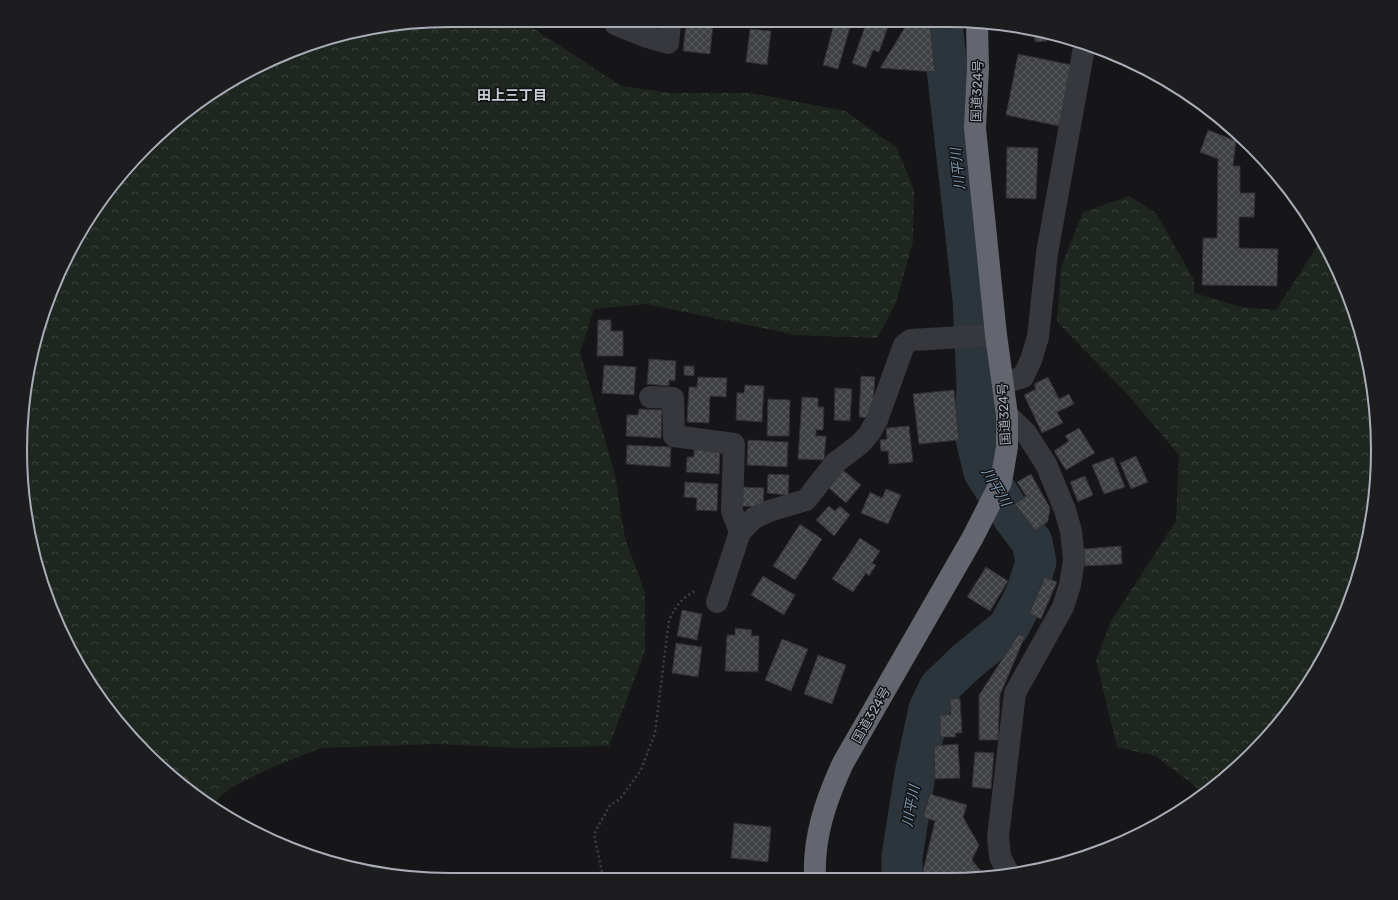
<svg xmlns="http://www.w3.org/2000/svg" width="1398" height="900" font-family="Rubik,'Noto Sans JP',sans-serif">
	<defs>
		<pattern id="forest-crowns" width="20" height="18" patternUnits="userSpaceOnUse"><rect width="20" height="18" fill="#1e261f"/><path d="M2 6a3 3 0 1 1 6 0M12 15a3 3 0 1 1 6 0" fill="none" stroke="#3c433d"/></pattern>
		<pattern id="building-cross-hatch" width="8" height="8" patternUnits="userSpaceOnUse"><rect width="8" height="8" fill="#404145"/><path d="M0 0l8 8M0 8l8-8" fill="none" stroke="#595a5e"/></pattern>
	</defs>
	<rect width="100%" height="100%" fill="#161618"/>
	<path fill="url(#forest-crowns)" d="M394 24H527L621 86 671 93H751L845 111 897 148 914 190 913 241 896 303 877 338 796 335 646 304 594 309 580 352 615 475 625 538 645 593V651L609 746 521 748 436 744 321 748 273 767 230 788 211 806 167 773 127 733 78 665 35 561 21 478V422L43 312 78 235 109 188 146 146 211 93 312 43Z
		M1129 196 1156 213 1194 280V293L1241 307 1276 310 1321 240 1334 260 1363 338 1377 422 1374 506 1355 588 1321 665 1271 733 1205 794 1156 756 1117 747 1096 660 1111 621 1176 521 1179 455 1128 395 1057 322 1061 267 1083 212Z"/>
	<g fill="none" stroke-linecap="round" stroke-linejoin="round">
		<path stroke="#2c353c" stroke-width="41" d="M902 879V857L915 774 929 709 939 688 966 662 1009 627 1026 594 1036 562 1032 542 1013 517 984 472 975 434 977 384 973 299 942 24"/>
	</g>
	<path fill="url(#building-cross-hatch)" stroke="#303034" d="M686 24H713L710 54 683 51Z
		M834 24H851L838 69 823 65Z
		M866 24H889L879 52 873 50 866 68 852 63Z
		M907 24H930L935 72 880 68Z
		M1024 28 1046 33 1047 41 1035 42 1034 33 1025 34Z
		M750 29 771 31 767 65 746 62Z
		M1052 35 1070 39 1069 42 1052 40Z
		M1018 54 1072 65 1059 126 1006 115Z
		M1208 130 1236 141 1233 166H1240V193H1255L1254 217H1239V248L1278 249 1277 286 1202 285 1203 238H1217L1218 159 1200 152Z
		M1007 147 1038 148 1036 199 1006 198Z
		M598 320H611V331H623V356H597Z
		M649 359 676 361 675 381 669 380V386L647 384Z
		M604 365 636 367 634 395 602 393Z
		M684 366H694V376L684 375Z
		M861 376 875 377 872 418 859 417Z
		M698 377 727 378 726 397 710 396 709 423 687 422 689 387H697Z
		M1048 377 1059 399 1069 394 1074 404 1057 412 1063 423 1042 433 1024 395 1036 389 1034 384Z
		M745 385 764 386 762 422 736 420 737 393H744Z
		M835 388 852 389 850 421 834 420Z
		M954 390 959 440 919 444 913 394Z
		M802 397 818 398V407H824L823 430H816V436H826L824 460 798 459Z
		M768 399 790 400 789 436H767Z
		M639 409 662 410 661 438 626 436 627 415H638Z
		M909 426 913 462 889 464 888 451H881L880 440 887 439 886 428Z
		M1079 428 1095 453 1066 470 1054 451 1069 441 1065 436Z
		M748 440 788 442 787 467 747 465Z
		M627 445 671 447 670 467 626 464Z
		M694 449 720 450 719 474 686 472 687 457H694Z
		M1136 456 1148 482 1131 489 1120 463Z
		M1113 457 1125 487 1104 494 1092 465Z
		M843 470 861 485 846 503 829 488Z
		M768 474 789 475 788 495 767 493Z
		M1031 474 1050 508 1048 521 1035 531 1015 504 1026 496 1017 482Z
		M1085 476 1093 495 1078 502 1070 482Z
		M685 482 718 484 717 511 696 510 697 498 684 497Z
		M743 487 764 488 763 507 742 506Z
		M886 489 901 495 888 524 861 513 870 492 882 498Z
		M829 506 835 511 840 506 850 515 834 536 816 520Z
		M800 524 822 539 795 580 773 566Z
		M860 538 880 551 872 563 876 565 869 576 866 573 853 592 832 579Z
		M1121 546 1122 564 1085 566 1084 549Z
		M986 567 1008 581 990 611 967 597Z
		M763 576 795 595 784 615 751 595Z
		M1045 577 1057 582 1041 619 1029 614Z
		M682 610 702 614 697 640 677 636Z
		M735 628 752 630 751 636H759L758 672 725 671 727 635H735Z
		M1018 635 1025 636 1000 695 998 740H979V695Z
		M782 639 808 649 791 691 765 680Z
		M676 643 702 647 698 677 672 673Z
		M818 655 846 665 832 704 804 694Z
		M960 698 962 733H955L956 737H940V715L951 714 950 699Z
		M958 744 960 778 935 779 934 746Z
		M975 752 994 753 991 789 972 787Z
		M930 794 967 805 963 817 979 845 972 860 980 870 978 879H921L935 821 923 817Z
		M734 823 771 827 768 862 731 858Z"/>
	<g fill="none" stroke-linecap="round" stroke-linejoin="round">
		<path stroke="#3d3f44" stroke-width="2.5" stroke-dasharray="2 3" stroke-linecap="butt" d="M603 877 594 834 610 805 620 799 641 770 655 733 669 620C676 606 682 597 697 590"/>
		<path stroke="#37383d" stroke-width="22" d="M615 24 647 37 668 43 670 24
			M1004 383 1023 377 1031 360 1038 337 1047 253 1085 42
			M650 397 673 398 674 436 734 444 732 511 740 532
			M1007 415 1026 433 1046 464 1065 510 1071 531 1074 560 1070 585 1063 607 1015 693 998 837 1000 857 1009 874
			M717 602 740 532 754 518 769 511 806 500 835 463 860 444 869 434 877 420 904 345 911 340 996 335"/>
		<path stroke="#63666e" stroke-width="22" d="M815 878C813 837 826 800 843 763L973 537 1001 482 1007 447V415L996 335 975 128 978 68 977 24"/>
	</g>
	<g text-anchor="middle" dominant-baseline="central" stroke-width="3" stroke-linejoin="round" paint-order="stroke">
		<g font-size="13" fill="#a8adb8" stroke="#111113">
			<text transform="translate(977 91) rotate(-88)">国道324号</text>
			<text transform="translate(1004 414) rotate(-93)">国道324号</text>
			<text transform="translate(871 715) rotate(-60)">国道324号</text>
		</g>
		<g font-size="14" font-weight="bold" fill="#c9ccd4" stroke="#111113">
			<text x="512" y="95">田上三丁目</text>
		</g>
		<g font-size="14" font-style="italic" fill="#7f9bb3" stroke="#111113">
			<text transform="translate(958 169) rotate(-96)">川平川</text>
			<text transform="translate(996 487) rotate(59)">川平川</text>
			<text transform="translate(911 806) rotate(-80)">川平川</text>
		</g>
	</g>
	<path d="M0 0H1398V900H0ZM450 27H948A423 423 0 0 1 1371 450V450A423 423 0 0 1 948 873H450A423 423 0 0 1 27 450V450A423 423 0 0 1 450 27Z" fill="#1d1d20" fill-rule="evenodd"/>
	<path fill="none" stroke="#a8adb8" stroke-width="2" d="M450 27H948A423 423 0 0 1 1371 450V450A423 423 0 0 1 948 873H450A423 423 0 0 1 27 450V450A423 423 0 0 1 450 27Z"/>
</svg>
